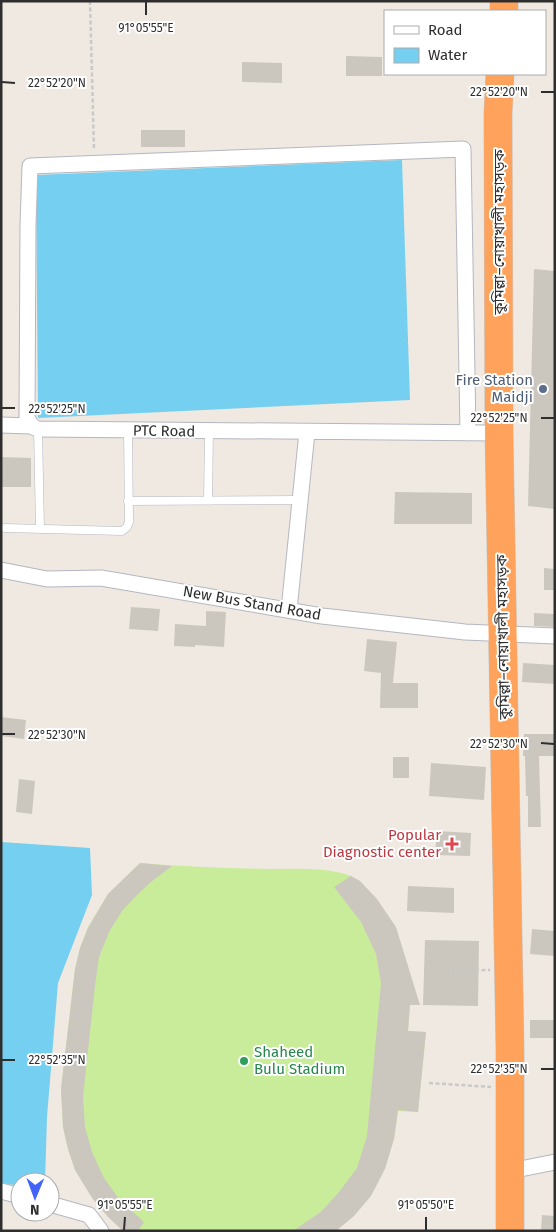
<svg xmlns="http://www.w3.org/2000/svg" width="556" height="1232" font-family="'Fira Sans','Noto Sans Bengali',sans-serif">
	<rect width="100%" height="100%" fill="#efe9e1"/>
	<path fill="#c9ec9a" d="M140 863C184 867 227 868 271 869 297 869 327 867 351 876L410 1001 408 1031 426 1032 418 1112 398 1111 394 1139 336 1231 138 1230 75 1170 68 1149 63 1127 61 1089 75 969 80 948 88 927 108 894Z"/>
	<path fill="#75cff0" d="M402 160 410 400 38 418 36 175Z
		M1 842 90 848 92 895 58 983 47 1117 45 1182H20V1186L1 1183Z"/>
	<path fill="#cbc7bf" d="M346 56 382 57V76H346Z
		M242 62 282 63V83L242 82Z
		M141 130H185V147H141Z
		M534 269 555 271V509L528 506Z
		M1 457 31 458V487H1Z
		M395 492 472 493V524H394Z
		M544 568 555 569V590H544Z
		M131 607 160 609 158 631 129 629Z
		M206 611 226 612 224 647 195 645V647L174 646 175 624 206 626Z
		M534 613 555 614V627L534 626Z
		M367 639 397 642 393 683H418V708H380L381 673 364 671Z
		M523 663 555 665V684L522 682Z
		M1 717 26 720 24 739 1 736Z
		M524 734H555V756H539L541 827H528V796H526L525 756H523Z
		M393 757H409V778H393Z
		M431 763 486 767 484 800 429 796Z
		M19 779 35 781 32 814 16 812Z
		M437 831 471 833 470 856 435 855Z
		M140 863 172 866 151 882 137 895 122 911 109 932 99 957 95 986 83 1097 85 1127 92 1152 104 1178 119 1199 144 1222 138 1231H123L108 1217 92 1198 75 1170 68 1149 63 1127 61 1089 75 969 80 948 88 928 108 894Z
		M351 876 360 881 377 899 396 927 420 1005H410L408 1031 426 1032 418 1112 398 1110 394 1139 385 1169 371 1196 354 1216 336 1231H293L322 1211 339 1192 357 1168 367 1136 381 983 376 954 361 922 334 887Z
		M408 886 454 888V913L407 911Z
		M532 929 555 931V956L530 954Z
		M425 940 479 941 478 1006 423 1005Z
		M530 1020H555V1038H530Z
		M542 1215 555 1216V1231H541Z"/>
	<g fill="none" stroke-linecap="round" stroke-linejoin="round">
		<g stroke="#b4b7c1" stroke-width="9">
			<path id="lane" d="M38 429 40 529
				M128 501 300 500
				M208 501 209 431
				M5 528 122 531 127 527 129 522 128 430"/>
		</g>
		<g stroke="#b4b7c1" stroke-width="17">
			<path id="street" d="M1 425 31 426
				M468 433 463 149 30 166 28 225 27 418C30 423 32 428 38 429L499 433
				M1 570 47 579 101 578 322 616 465 632 555 636
				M289 610 307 432
				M510 1171 555 1162
				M1 1191 20 1196
				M50 1204 89 1215 101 1231"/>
		</g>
		<g stroke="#c9c9c9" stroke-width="29">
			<path id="highway" d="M504 11V1
				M500 74 498 113 499 433 510 1050V1231"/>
		</g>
		<path stroke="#c9c9c9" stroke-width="2.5" stroke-dasharray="4 2.5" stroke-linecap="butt" d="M90 1 94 150
			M449 971 490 970
			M429 1083 491 1087"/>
		<use href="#lane" stroke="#fff" stroke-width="8"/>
		<use href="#street" stroke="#fff" stroke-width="15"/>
		<use href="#highway" stroke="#ffa35c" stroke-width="28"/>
	</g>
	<path fill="none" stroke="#2e2e2e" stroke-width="2" d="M146 15V2M2 82 15 83M541 92H554M2 408H15M541 418H554M2 734H15M541 743 554 744M2 1060H15M541 1069H554M124 1230 125 1217M426 1230V1217"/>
	<circle fill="#5c6f8a" stroke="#fff" stroke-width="2" cx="543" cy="389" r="5"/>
	<path fill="#e0444e" stroke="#fff" stroke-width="2" d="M449.5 836.5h5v5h5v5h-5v5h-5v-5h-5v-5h5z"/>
	<circle fill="#2e9e5b" stroke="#fff" stroke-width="2" cx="244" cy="1061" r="5"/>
	<g text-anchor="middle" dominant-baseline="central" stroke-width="4" stroke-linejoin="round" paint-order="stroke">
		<g font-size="15" fill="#2e2e2e" stroke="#fff">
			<text transform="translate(499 232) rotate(-90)">কুমিল্লা–নোয়াখালী মহাসড়ক</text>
			<text transform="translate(164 431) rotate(1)">PTC Road</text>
			<text transform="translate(252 603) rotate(10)">New Bus Stand Road</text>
			<text transform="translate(503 637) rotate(-91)">কুমিল্লা–নোয়াখালী মহাসড়ক</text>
		</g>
		<g font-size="15" fill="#4e5e75" stroke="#fff" text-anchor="end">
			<text x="533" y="380">Fire Station<tspan x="533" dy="17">Maidji</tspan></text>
		</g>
		<g font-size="15" fill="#be3a42" stroke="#fff" text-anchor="end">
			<text x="441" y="835">Popular<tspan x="441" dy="17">Diagnostic center</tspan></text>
		</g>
		<g font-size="15" fill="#27864d" stroke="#fff" text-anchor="start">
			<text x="254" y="1052">Shaheed<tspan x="254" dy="17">Bulu Stadium</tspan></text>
		</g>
	</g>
	<g font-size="12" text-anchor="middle" fill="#2e2e2e" stroke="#fff" stroke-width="4" stroke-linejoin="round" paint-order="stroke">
		<text x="146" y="32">91°05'55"E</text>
		<text x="57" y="87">22°52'20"N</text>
		<text x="499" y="96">22°52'20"N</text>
		<text x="57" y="413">22°52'25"N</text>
		<text x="499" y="422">22°52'25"N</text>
		<text x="57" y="739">22°52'30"N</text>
		<text x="499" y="748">22°52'30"N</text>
		<text x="57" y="1064">22°52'35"N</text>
		<text x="499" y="1073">22°52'35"N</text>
		<text x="125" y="1209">91°05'55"E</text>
		<text x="426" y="1209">91°05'50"E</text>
	</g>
	<rect width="556" height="1232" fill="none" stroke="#2e2e2e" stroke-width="5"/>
	<rect x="384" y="10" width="162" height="65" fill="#ffffff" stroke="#ababab"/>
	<rect x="394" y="26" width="25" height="8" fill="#ffffff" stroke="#ababab"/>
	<text x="428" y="35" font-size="15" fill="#2e2e2e">Road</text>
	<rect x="394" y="48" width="25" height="15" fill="#75cff0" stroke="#ababab"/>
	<text x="428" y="60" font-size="15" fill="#2e2e2e">Water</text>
	<g transform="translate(35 1197) rotate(181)"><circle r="24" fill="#ffffff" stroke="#ababab"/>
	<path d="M0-4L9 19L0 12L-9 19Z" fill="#4264fb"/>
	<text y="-8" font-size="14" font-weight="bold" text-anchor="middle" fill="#2e2e2e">N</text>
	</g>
</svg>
